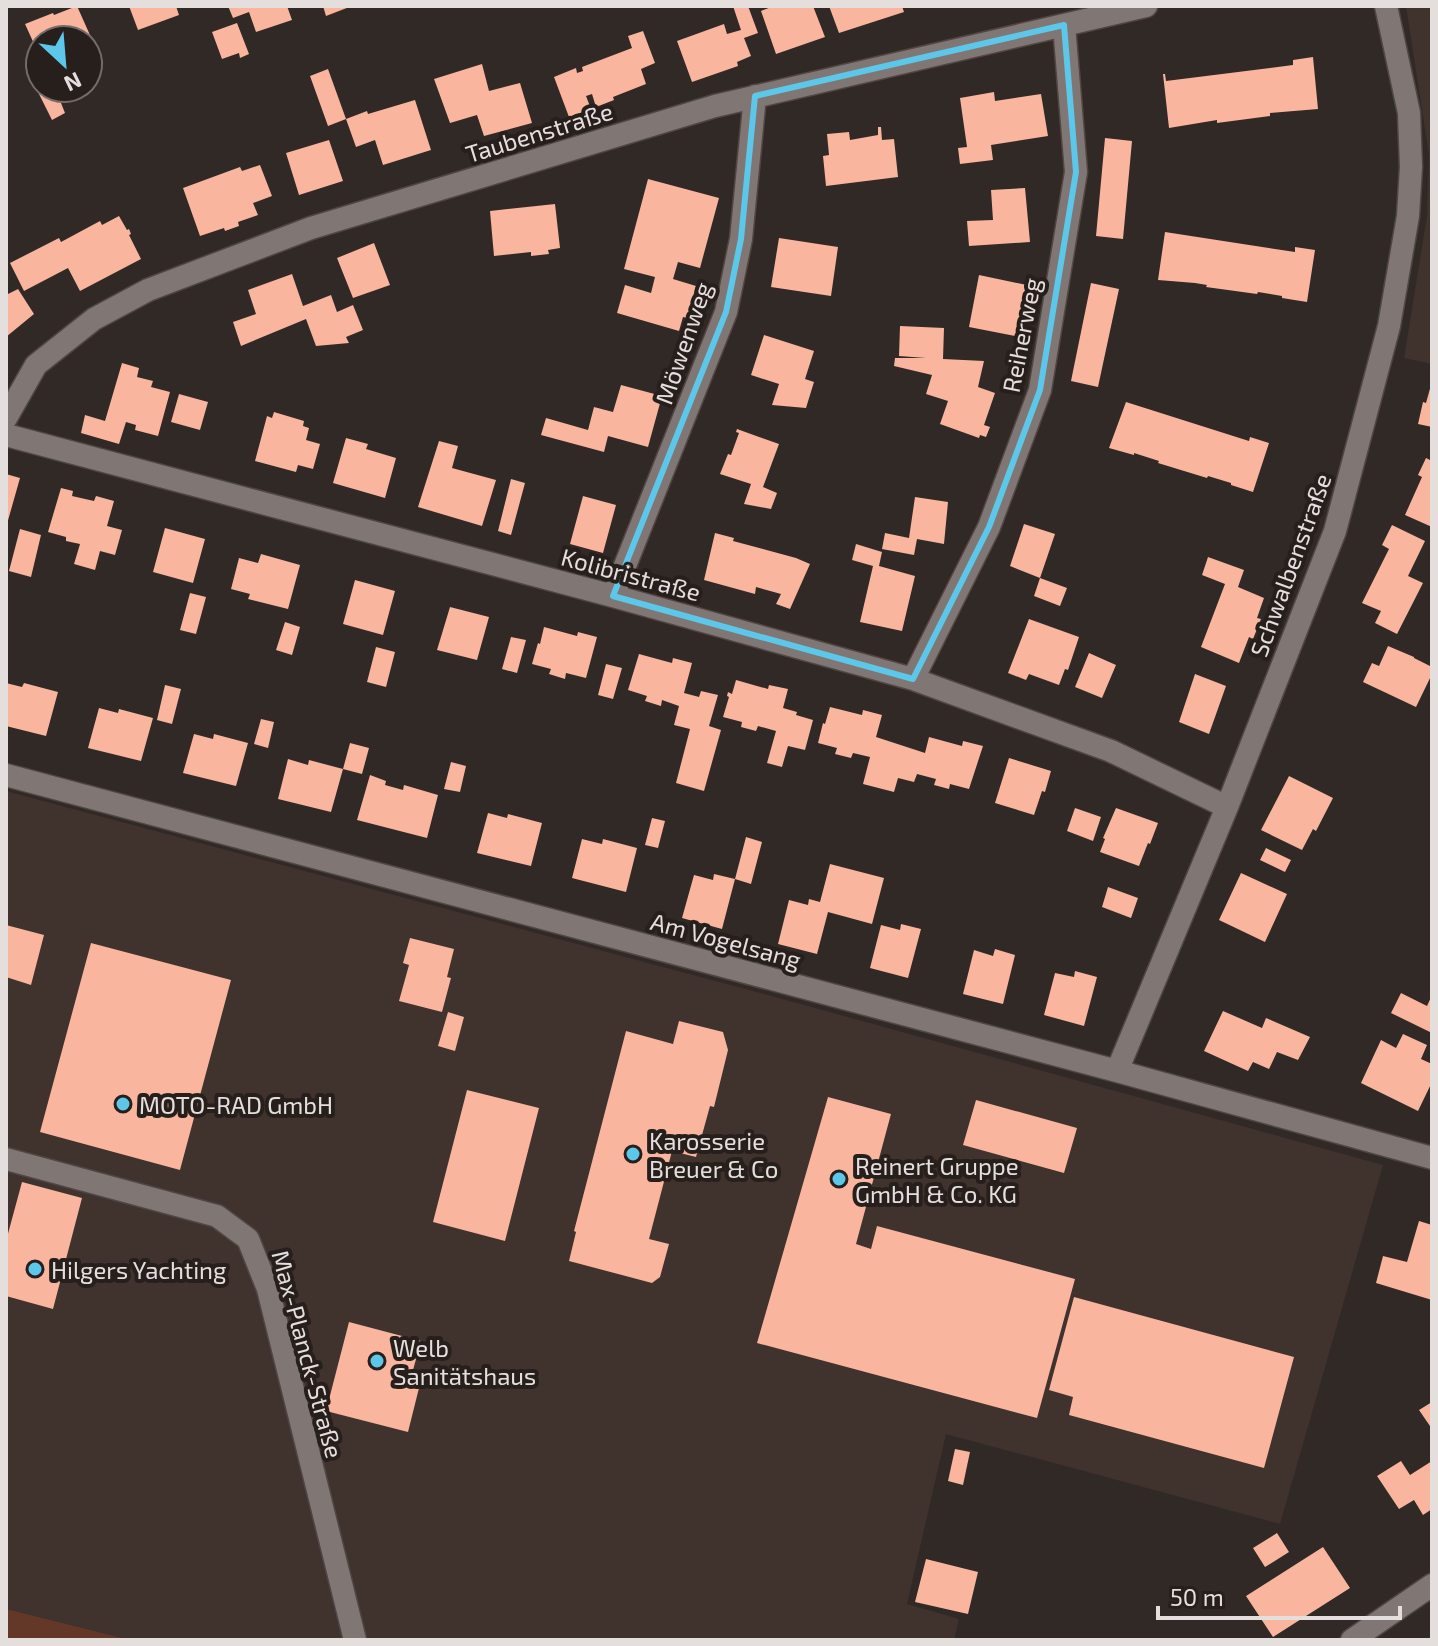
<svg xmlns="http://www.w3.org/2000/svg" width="1438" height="1646" font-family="'Exo 2',sans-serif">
	<rect width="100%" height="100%" fill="#312926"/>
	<path fill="#40322d" d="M1406 6H1432V364L1404 358 1427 216 1429 155Z
		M6 791 768 995 1383 1165 1280 1524 946 1434 907 1604 959 1619 954 1640H130L6 1609Z"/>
	<path fill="#633829" d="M6 1609 130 1640H6Z"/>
	<path fill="#f9b59d" d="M77 6 102 62 88 67V40H40V57L25 24 53 13 54 15Z
		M129 6H176L179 15 138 30Z
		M228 6H287L292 20 256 32 249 12 233 18Z
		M323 6H352L326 16Z
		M733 6H748L758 33 744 38 751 56 737 62 738 66 692 82 677 41 724 24 727 34 741 30Z
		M774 6H813L825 37 776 54 761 11Z
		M829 6H902L904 12 839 33Z
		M237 23 249 54 240 58 239 53 222 59 212 32Z
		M643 31 655 63 641 69 646 84 613 97 614 100 596 107 592 94 586 96 591 109 569 117 554 77 576 68 577 73 583 71 582 67 632 48 628 36Z
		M1313 57 1318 109 1270 113V116L1217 123V120L1169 128 1163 74H1165L1166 81 1293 65V60Z
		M482 64 489 91 520 83 532 123 484 136 477 115 450 123 434 79Z
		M328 69 346 119 328 126 310 76Z
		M42 88H55L65 113 52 120 37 90Z
		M994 92 995 101 1041 94 1048 136 991 145 993 160 960 164 958 148 967 147 960 98Z
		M415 100 431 150 383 165 375 140 356 147 346 119 367 111 368 114Z
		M878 127H881L882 140 894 139 898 177 826 186 823 156 829 155 827 134 849 132 850 140 878 135Z
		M1105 138 1132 141 1123 239 1096 236Z
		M329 140 343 181 299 195 286 153Z
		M260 165 272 196 253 203 258 215 238 222 239 226 225 231 224 228 200 236 183 188 240 167 242 171Z
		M648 179 719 198 700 268 678 262 673 279 696 286 687 318 683 317 679 331 617 313 625 285 651 293 655 277 624 269Z
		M1025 188 1030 242 969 246 967 221 993 220 991 190Z
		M555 204 560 248 548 250 549 254 531 256V252L494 256 490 211Z
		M119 216 127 230 129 229 131 234 129 235 141 259 80 291 68 268 24 291 10 263 59 238 61 242 100 221 102 225Z
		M1165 232 1295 252V247L1315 250 1307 302 1282 298V296L1258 292 1257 294 1206 287 1207 285 1195 283 1158 280Z
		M779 238 838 247 831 296 771 287Z
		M374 243 390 285 353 298 337 258Z
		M292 274 303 306 331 295 337 312 353 305 363 330 346 337 349 343 316 346 306 319 241 346 233 322 256 314 248 290Z
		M979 275 1027 285 1015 336 969 327Z
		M1091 283 1119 289 1098 387 1071 381Z
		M18 289 34 314 6 337V295Z
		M900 326 944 328 943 359 984 361 978 387 995 393 984 425 990 427 986 437 980 435 979 438 940 424 948 401 926 394 932 375 894 366 895 358H926L899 356Z
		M764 335 814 351 805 379 814 382 806 408 772 405 779 384 751 375Z
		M122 363 139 368 137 377 153 381 151 387 170 392 158 436 135 430 136 425 126 422 119 444 81 433 85 415 105 421Z
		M621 385 662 396 648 447 608 436 604 452 541 435 546 418 588 430 594 407 613 412Z
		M1431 385H1432V427L1418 424 1423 402 1426 403Z
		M179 394 208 402 200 430 171 422Z
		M1126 402 1249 441 1250 437 1269 443 1253 492 1231 485V483L1208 476 1207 478 1158 463 1159 461 1134 453V455L1109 448Z
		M274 412 304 421 303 426 309 428 306 440 320 444 313 469 298 465 296 472 255 461 267 416 272 418Z
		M737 429 779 444 763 487 777 493 771 509 744 504 751 484 720 474 728 454 731 455 739 433 736 432Z
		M346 438 368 444 366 449 396 458 385 498 333 483Z
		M439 441 458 446 452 468 496 480 482 526 418 507Z
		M1426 458 1432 461V527L1405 515 1422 477 1418 475Z
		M6 474 20 478 7 524 6 523Z
		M511 479 525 483 511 535 498 531Z
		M61 488 73 491 72 496 94 501 96 496 114 501 107 526 122 530 115 555 100 551 95 570 74 564 80 544 66 541V537L48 532Z
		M583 496 616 505 603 553 570 544Z
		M915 497 948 502 944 544 917 539 914 555 882 549 885 533 909 538Z
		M1024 524 1055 534 1040 578 1010 566Z
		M1392 525 1425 541 1408 576 1423 583 1397 634 1375 623 1381 611 1362 603 1389 549 1382 545Z
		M165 528 205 539 193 583 153 572Z
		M20 529 41 535 31 577 9 571Z
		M715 533 734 538 733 541 796 558 810 564 790 609 776 604 781 594 756 587 755 594 704 580Z
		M856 544 882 552 879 566 915 576 902 631 860 622 873 566 852 560Z
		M261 554 300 565 288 609 248 599 250 594 231 589 239 558 258 563Z
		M1208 557 1244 570 1238 587 1264 598 1257 618 1261 619 1253 639 1249 637 1239 663 1201 647 1225 584 1202 575Z
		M1040 578 1067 588 1060 606 1034 596Z
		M355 580 395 591 383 635 343 624Z
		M190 593 206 597 196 634 180 630Z
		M450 607 489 617 477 660 437 650Z
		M1029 619 1079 637 1068 670 1065 669 1059 685 1029 674 1026 680 1008 673Z
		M285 622 300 627 292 655 276 650Z
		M544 627 577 636 578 632 597 637 586 678 566 673 565 679 549 674 551 669 532 664 538 643 540 644Z
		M511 637 526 640 517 673 502 669Z
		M1388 646 1414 657V658L1432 667V674L1416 707 1363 682 1372 663 1379 666Z
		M376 647 395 652 386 687 367 682Z
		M1089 653 1116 665 1102 698 1075 687Z
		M639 654 672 663 673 658 692 663 684 693 699 697 701 691 718 695 709 726 721 730 704 791 676 783 690 729 674 725 679 706 662 700 661 706 645 701 647 696 628 690Z
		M606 664 622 668 613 699 598 695Z
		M1195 674 1226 686 1209 734 1179 722Z
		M736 680 768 689 769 685 788 689 783 708 797 712 796 715 813 720 805 750 788 746 782 767 767 763 776 731 758 726 756 731 741 727 742 722 723 717 729 697 727 696 728 692 732 694Z
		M6 683 22 687 24 683 58 692 46 736 6 726Z
		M165 685 181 689 172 724 157 720Z
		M830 707 862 715 863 710 882 715 876 737 922 752 925 753 929 737 962 746 963 741 983 746 969 789 950 784 949 789 934 785 936 779 917 774 914 782 898 778 894 792 863 784 870 757 853 753 851 758 835 754 837 748 818 743 823 723 825 724Z
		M99 708 118 713 119 709 153 718 141 761 88 748Z
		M261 719 274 722 268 748 254 744Z
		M194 734 213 739 214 734 248 743 236 786 183 773Z
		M350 743 369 748 362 774 343 769Z
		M1009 758 1051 771 1045 792 1042 791 1034 815 995 803Z
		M288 759 308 765 309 760 343 769 331 812 278 799Z
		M451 762 466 766 460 792 444 789Z
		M370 775 386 781 385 785 403 790 404 785 438 795 427 838 357 820Z
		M1289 776 1333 798 1316 831 1313 829 1302 850 1261 830Z
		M1075 808 1101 817 1093 841 1067 831Z
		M1116 808 1158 823 1150 844 1148 843 1139 866 1100 852 1105 839 1103 838Z
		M488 813 507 818 508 814 542 823 531 866 477 853Z
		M652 818 665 821 658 848 645 845Z
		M746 837 762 842 751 884 735 879Z
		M582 839 602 844 603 839 637 848 626 892 572 878Z
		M1266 848 1291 860 1285 872 1260 860Z
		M830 864 884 878 872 924 828 912 817 954 778 944 789 900 808 905 809 899 820 902Z
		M1241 873 1287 894 1265 942 1219 920Z
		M714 874 735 879 722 929 682 918 694 875 713 880Z
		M1108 887 1138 898 1131 918 1102 907Z
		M901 924 921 929 908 978 870 968 881 925 900 930Z
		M6 925 44 935 31 985 6 977Z
		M410 938 454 949 447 977 451 978 442 1012 399 1001 409 965 403 963Z
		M91 943 231 980 180 1170 40 1132Z
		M995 949 1015 955 1003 1004 963 994 974 950 993 956Z
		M1075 971 1097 977 1084 1026 1044 1015 1055 973 1074 977Z
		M1401 993 1427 1006 1432 995V1033L1391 1013Z
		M1223 1011 1262 1028 1266 1018 1310 1037 1298 1060 1277 1052 1269 1069 1253 1062 1248 1071 1204 1051Z
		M448 1012 464 1017 455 1051 438 1046Z
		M679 1021 723 1032 728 1050 714 1107 710 1106 696 1157 672 1151 649 1239 669 1244 660 1277 652 1283 569 1261 576 1232 574 1231 626 1031 673 1044Z
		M1403 1034 1427 1045 1421 1059 1432 1064V1082L1418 1111 1361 1083 1381 1040 1396 1048Z
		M467 1090 539 1108 505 1241 433 1222Z
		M828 1097 891 1114 856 1244 871 1249 877 1226 1075 1279 1037 1418 757 1343Z
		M976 1100 1077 1128 1064 1173 963 1145Z
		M22 1182 82 1198 53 1309 6 1296V1241Z
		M1419 1221 1432 1225V1300L1376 1283 1383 1256 1407 1262Z
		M1074 1297 1294 1357 1264 1468 1069 1415 1073 1397 1049 1390Z
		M349 1322 421 1341 410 1381 420 1384 408 1432 326 1411Z
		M1432 1402V1429L1419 1410Z
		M955 1449 970 1452 963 1485 948 1481Z
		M1401 1461 1410 1475 1432 1461V1509L1423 1515 1414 1500 1399 1509 1377 1476Z
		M1277 1533 1289 1552 1265 1567 1253 1548Z
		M1323 1547 1350 1588 1273 1637 1246 1596Z
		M926 1559 978 1572 968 1614 915 1602Z"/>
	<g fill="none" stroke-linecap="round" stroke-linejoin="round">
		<g stroke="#4e4745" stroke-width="25">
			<path id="minor" d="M6 418 36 365 94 319 148 290 311 228 715 106 1146 6
				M6 435 613 596 913 679 1111 751 1227 807
				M613 596 726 312 741 239 755 96
				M913 679 989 527 1040 390 1076 172 1064 25
				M6 775 1117 1071 1432 1158
				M1117 1071 1227 807 1335 531 1389 326 1408 216 1411 167 1409 113 1386 6
				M6 1159 217 1216 248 1239 268 1289 355 1640
				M1352 1640 1432 1585"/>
		</g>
		<use href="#minor" stroke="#807673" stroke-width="22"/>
	</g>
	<path fill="none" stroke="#5cc7e8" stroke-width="6" stroke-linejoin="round" d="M1064 25 1076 172 1040 390 989 527 913 679 613 596 726 312 741 239 755 96Z"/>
	<g fill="#5cc7e8" stroke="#271f1c" stroke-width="3">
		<circle cx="123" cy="1104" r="8"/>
		<circle cx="633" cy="1154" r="8"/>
		<circle cx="839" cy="1179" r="8"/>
		<circle cx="35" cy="1269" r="8"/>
		<circle cx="377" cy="1361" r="8"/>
	</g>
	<g text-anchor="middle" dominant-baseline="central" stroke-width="8" stroke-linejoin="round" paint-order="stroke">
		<g font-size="24" fill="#e4dfdd" stroke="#271f1c">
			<text transform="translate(539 132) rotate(-17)">Taubenstraße</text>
			<text transform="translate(1021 335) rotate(-79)">Reiherweg</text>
			<text transform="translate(683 343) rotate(-71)">Möwenweg</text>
			<text transform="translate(1290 565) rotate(-70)">Schwalbenstraße</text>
			<text transform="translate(631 574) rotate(15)">Kolibristraße</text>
			<text transform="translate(726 940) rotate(15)">Am Vogelsang</text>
			<text transform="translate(308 1354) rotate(75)">Max-Planck-Straße</text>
		</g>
		<g font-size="24" fill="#e4dfdd" stroke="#271f1c" text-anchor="start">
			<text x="139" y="1104">MOTO-RAD GmbH</text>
			<text x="649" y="1140">Karosserie<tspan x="649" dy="28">Breuer &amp; Co</tspan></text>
			<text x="855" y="1165">Reinert Gruppe<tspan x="855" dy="28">GmbH &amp; Co. KG</tspan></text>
			<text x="51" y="1269">Hilgers Yachting</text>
			<text x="393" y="1347">Welb<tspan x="393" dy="28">Sanitätshaus</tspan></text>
		</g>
	</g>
	<rect width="1438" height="1646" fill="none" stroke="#e4dfdd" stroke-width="16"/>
	<g transform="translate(64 64) rotate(154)"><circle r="38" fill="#271f1c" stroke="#736c69" stroke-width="2"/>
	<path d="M0-6L14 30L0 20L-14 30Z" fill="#5cc7e8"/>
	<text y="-12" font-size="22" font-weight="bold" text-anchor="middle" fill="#e4dfdd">N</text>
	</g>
	<path d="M1158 1606v12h242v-12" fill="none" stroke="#e4dfdd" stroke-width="4"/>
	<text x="1170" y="1606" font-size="24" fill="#e4dfdd" stroke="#271f1c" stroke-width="6" paint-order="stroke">50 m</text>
</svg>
